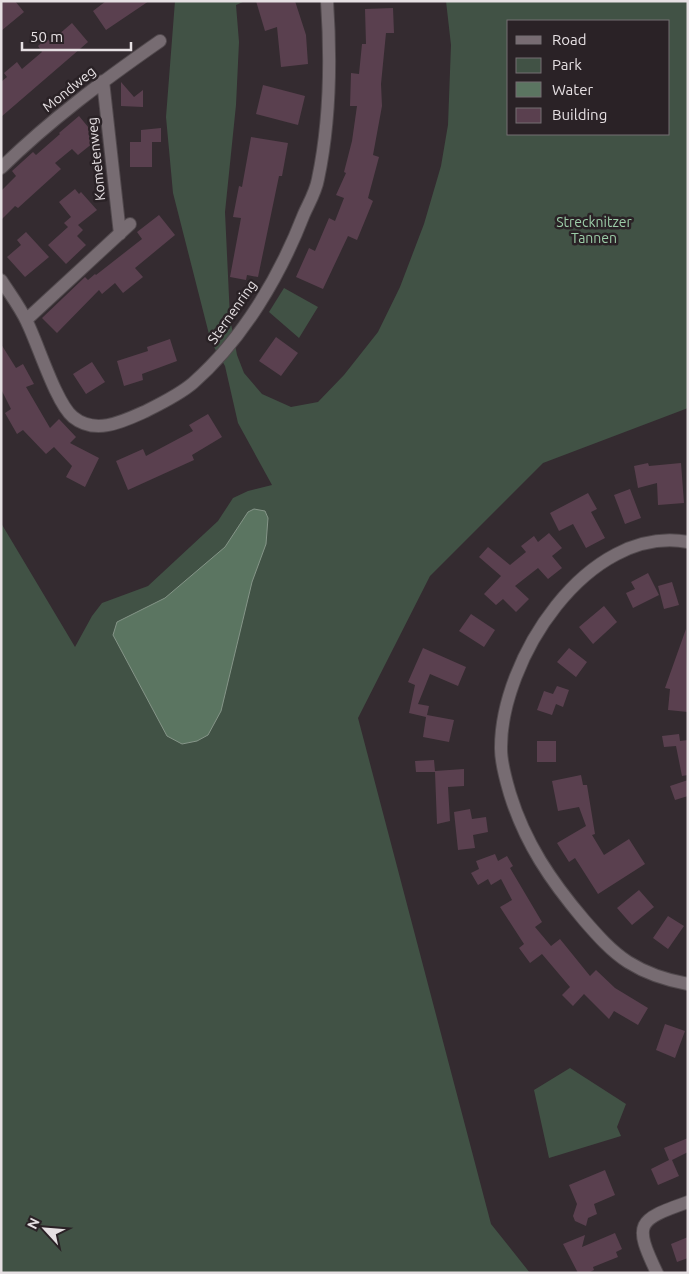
<svg xmlns="http://www.w3.org/2000/svg" width="689" height="1274" font-family="Ubuntu,sans-serif">
	<rect width="100%" height="100%" fill="#342b30"/>
	<path fill="#415245" fill-rule="evenodd" d="M175 1H245L236 5 239 42 236 105 225 212 230 318 237 355 244 373 262 394 291 407 318 402 344 375 378 332 400 287 424 224 441 166 448 125 451 45 446 1H688V408L543 463 430 576 358 718 491 1224 530 1273H1V523L75 647 92 616 102 603 148 586 218 521 233 498 248 491 272 485 238 423 225 366 211 342 173 193 166 117ZM508 21H668V134H508Z
		M284 288 318 307 299 338 269 312Z
		M570 1068 626 1104 617 1127 621 1136 549 1158 534 1090Z"/>
	<path fill="#5b7561" stroke="#859588" d="M254 509 265 511 268 518 266 544 252 582 221 711 208 735 197 741 182 744 167 736 113 635 117 622 165 598 225 547 248 512Z"/>
	<path fill="#5a404f" d="M1 1H15L24 12 1 31Z
		M106 1H149L106 30 93 11Z
		M256 1H295L306 35 308 64 281 67 277 27 265 31Z
		M393 8 394 33H386L381 84 382 106 373 155 379 157 368 198 373 201 357 240 348 236 323 289 296 277 309 248 315 251 329 218 335 221 344 198 336 195 346 173 344 172 352 141 357 106H350L351 73 359 74 362 44H366L365 9Z
		M72 23 88 42 1 117V82L7 77 4 73 17 62 22 69 42 52 38 46 47 38 50 42Z
		M121 82 134 97 143 90V107L121 106Z
		M263 85 305 96 298 125 256 114Z
		M79 116 98 139 78 155 72 149 55 163 61 169 18 208 15 206 1 220V191L16 176 12 171 33 152 36 155 60 134 59 133Z
		M161 128V142H152V167H130V142H141V130Z
		M251 137 288 143 282 176H279L258 277 247 275 246 280 230 277 241 218 233 217 239 186 242 187Z
		M75 189 79 194 81 192 97 210 78 225 83 230 77 236 86 245 66 264 48 245 68 227 64 223 71 217 59 202Z
		M159 215 175 235 135 268 143 277 123 293 115 283 102 294 99 290 57 333 42 318 85 277 88 280 95 274 96 275 142 239 137 232Z
		M26 232 49 257 25 277 7 257 21 245 17 240Z
		M276 337 298 353 281 376 259 361Z
		M170 339 177 361 142 374 143 380 124 386 117 361 148 351 147 347Z
		M1 344 16 368 23 364 34 384 26 387 50 428 59 419 76 437 70 443 99 458 85 487 66 477 72 466 54 447 46 454 23 430 17 434 5 413 11 409 1 389Z
		M92 362 105 382 86 394 73 374Z
		M208 414 222 437 192 455 194 460 128 490 116 461 143 449 146 456 193 431 189 425Z
		M648 463 649 466 681 463 684 503 658 505 657 483 638 488 634 466Z
		M630 489 641 518 625 524 614 495Z
		M588 493 597 509 591 512 605 538 586 548 573 524 559 531 550 513Z
		M549 533 562 548 552 556 562 568 548 579 538 568 515 586 529 599 516 612 503 599 496 605 484 594 501 576 479 557 488 547 510 565 526 552 521 546 534 536 538 542Z
		M648 573 659 595 633 608 626 593 635 589 631 582Z
		M672 582 679 605 664 609 658 586Z
		M604 606 617 622 593 644 579 627Z
		M471 614 495 630 484 647 459 631Z
		M686 629 688 712 668 710 670 689 665 688Z
		M423 648 466 667 458 686 430 674 418 704 429 706 427 715 454 720 449 742 423 737 426 717 409 713 415 685 408 682Z
		M569 648 587 662 576 677 557 662Z
		M557 686 569 690 563 707 556 704 552 715 537 710 544 691 553 694Z
		M679 734 680 741 688 740V775L682 776 676 746 664 747 662 736Z
		M537 741H556V762H537Z
		M434 760 435 771 464 769V786L448 787 450 821 437 824 435 772H416L415 761Z
		M581 775 583 785H587L595 834 592 835 604 855 629 839 645 864 598 894 575 858 569 862 557 843 586 826 579 807 558 811 552 781Z
		M688 780V796L675 800 670 786Z
		M470 809 472 819 486 817 488 832 473 835 475 848 458 850 454 812Z
		M495 854 498 861 507 856 513 866 510 868 542 922 535 927 551 946 560 939 590 976 596 970 615 988 648 1008 638 1025 614 1011 609 1019 584 994 573 1006 562 995 570 987 542 954 530 963 519 948 524 944 500 907 512 900 501 879 491 885 488 879 478 885 471 873 479 869 476 861Z
		M639 890 654 907 632 925 617 908Z
		M668 916 684 926 668 949 653 938Z
		M665 1024 685 1031 675 1058 656 1050Z
		M688 1138V1152L672 1160 679 1176 658 1185 651 1169 669 1160 664 1148Z
		M605 1170 615 1195 594 1204 597 1214 588 1218 586 1226 575 1221 573 1216 577 1204 569 1185Z
		M615 1233 622 1249 616 1252 618 1257 593 1267 594 1270 588 1273H578L563 1244 585 1235 582 1247Z
		M688 1237V1258L677 1262 671 1244Z"/>
	<g fill="none" stroke-linecap="round" stroke-linejoin="round">
		<g stroke="#51494d" stroke-width="14">
			<path id="street" d="M103 81 120 234
				M1 168C50 120 104 80 160 41
				M1 280C10 294 20 307 27 322 38 344 56 403 73 417 95 435 122 422 144 412 160 404 179 395 193 383 243 339 280 276 304 214 309 203 316 191 318 179 330 122 331 59 327 1
				M26 320 130 224
				M688 542C587 524 500 661 501 749 501 764 506 780 510 794 525 843 551 881 584 920 597 935 611 951 628 962 647 974 666 980 688 984
				M657 1273C633 1223 637 1220 688 1202"/>
		</g>
		<use href="#street" stroke="#776c72" stroke-width="12"/>
	</g>
	<g text-anchor="middle" dominant-baseline="central" stroke-width="5" stroke-linejoin="round" paint-order="stroke">
		<g font-size="14" fill="#e6e0e3" stroke="#2a2226">
			<text transform="translate(69 89) rotate(-39)">Mondweg</text>
			<text transform="translate(96 159) rotate(-96)">Kometenweg</text>
			<text transform="translate(232 312) rotate(-55)">Sternenring</text>
		</g>
		<g font-size="14" fill="#9ccda8" stroke="#2a2226">
			<text x="594" y="222">Strecknitzer<tspan x="594" dy="16">Tannen</tspan></text>
		</g>
	</g>
	<rect width="689" height="1274" fill="none" stroke="#e6e0e3" stroke-width="5"/>
	<rect x="507" y="20" width="162" height="115" fill="#2a2226" stroke="#756e72"/>
	<rect x="516" y="36" width="25" height="8" fill="#776c72" stroke="#756e72"/>
	<text x="552" y="45" font-size="15" fill="#e6e0e3">Road</text>
	<rect x="516" y="58" width="25" height="15" fill="#415245" stroke="#756e72"/>
	<text x="552" y="70" font-size="15" fill="#e6e0e3">Park</text>
	<rect x="516" y="82" width="25" height="15" fill="#5b7561" stroke="#756e72"/>
	<text x="552" y="95" font-size="15" fill="#e6e0e3">Water</text>
	<rect x="516" y="108" width="25" height="15" fill="#5a404f" stroke="#756e72"/>
	<text x="552" y="120" font-size="15" fill="#e6e0e3">Building</text>
	<g transform="translate(45 1229) rotate(296)" stroke="#2a2226" stroke-width="4" paint-order="stroke">
	<path d="M0-4L9 19L0 12L-9 19Z" fill="#e6e0e3"/>
	<text y="-8" font-size="14" font-weight="bold" text-anchor="middle" fill="#e6e0e3">N</text>
	</g>
	<path d="M22 42v8h109v-8" fill="none" stroke="#e6e0e3" stroke-width="2.5"/>
	<text x="30" y="42" font-size="15" fill="#e6e0e3" stroke="#2a2226" stroke-width="4" paint-order="stroke">50 m</text>
</svg>
